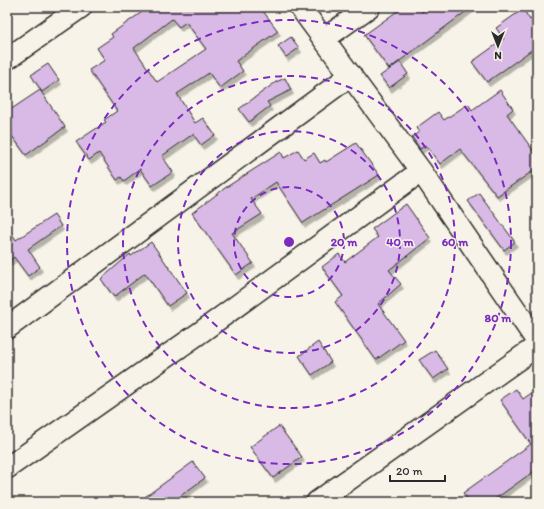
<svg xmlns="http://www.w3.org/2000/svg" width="544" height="509" font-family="Itim,sans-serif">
	<defs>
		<filter id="shadow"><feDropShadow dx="2.5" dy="4.5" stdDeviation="0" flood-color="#0004"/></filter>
	</defs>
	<rect width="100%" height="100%" fill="#f7f3e8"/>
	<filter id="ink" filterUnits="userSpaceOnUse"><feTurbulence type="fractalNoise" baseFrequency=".025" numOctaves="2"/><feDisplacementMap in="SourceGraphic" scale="8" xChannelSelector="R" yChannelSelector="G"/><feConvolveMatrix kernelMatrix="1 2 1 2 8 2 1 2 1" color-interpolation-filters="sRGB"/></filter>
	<g filter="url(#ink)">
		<path fill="#d9b9e5" stroke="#2b2b2b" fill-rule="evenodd" filter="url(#shadow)" d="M149 7H260L278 31 236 61 243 71 220 88 209 73 177 94 195 123 203 118 215 135 201 145 193 134 162 156 173 172 152 186 140 169 124 181 121 177 117 180 99 153 89 160 76 142 106 122 104 120 117 111 89 70 105 60 97 48 113 37 111 34ZM172 19 179 27 186 22 206 49 157 82 134 48Z
			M403 7H418L422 12 429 7H472L389 69 364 35Z
			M523 9 530 20 537 15V46L487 82 472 62 504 39 496 28Z
			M291 37 299 48 286 57 278 46Z
			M400 62 408 74 389 88 380 76Z
			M48 64 59 80 42 92 31 75Z
			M285 78 291 90 267 102 270 106 249 122 239 109 276 82Z
			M40 90 65 127 26 155 7 129V112Z
			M500 90 513 109 507 114 537 156V168L497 196 460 149 440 164 426 145 420 149 412 137 419 132 416 128 438 112 444 120 468 104 472 110Z
			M356 143 379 175 303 223 276 182 251 199 262 214 232 233 253 263 236 275 192 213 225 188 281 152 284 158 298 150 304 159 314 153 320 163 325 160 326 162Z
			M479 193 515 242 504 250 468 201Z
			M406 204 430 238 389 270 401 284 378 304 404 340 376 360 335 302 343 296 322 267 339 254 345 262 378 237 372 229Z
			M54 215 61 226 28 249 40 267 28 276 14 257 7 263V226L16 240Z
			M151 242 187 293 168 306 145 273 114 297 101 279 130 254 131 256Z
			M318 342 331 362 312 375 299 356Z
			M435 350 448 369 433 379 419 360Z
			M516 389 523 399 537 389V469L491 502H470L463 493 531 444 500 400Z
			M279 426 302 457 273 478 250 447Z
			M193 462 205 478 172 502H138Z"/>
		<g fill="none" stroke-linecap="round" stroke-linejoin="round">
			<g stroke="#2b2b2b" stroke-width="24">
				<path id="minor" d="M300 7 421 171 537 341
					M324 39 369 7
					M7 59 81 7
					M7 328 351 75
					M7 468 201 332 421 171
					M317 502 537 346"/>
			</g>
			<use href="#minor" stroke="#f7f3e8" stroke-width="21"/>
		</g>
	</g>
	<g fill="none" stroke="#7b2cbf" stroke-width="2" stroke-dasharray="7 5">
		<circle cx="289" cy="242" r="55"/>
		<circle cx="289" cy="242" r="111"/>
		<circle cx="289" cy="242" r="166"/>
		<circle cx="289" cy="242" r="222"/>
	</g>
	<circle cx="289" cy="242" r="6" fill="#7b2cbf" stroke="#f7f3e8" stroke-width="2"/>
	<g font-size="12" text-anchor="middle" font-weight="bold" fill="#7b2cbf" stroke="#f7f3e8" stroke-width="3" stroke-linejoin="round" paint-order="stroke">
		<text x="344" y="246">20 m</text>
		<text x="400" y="246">40 m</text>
		<text x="455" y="246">60 m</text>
		<text x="498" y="322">80 m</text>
	</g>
	<rect width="544" height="509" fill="none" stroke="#f7f3e8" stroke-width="24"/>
	<rect x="12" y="12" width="520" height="485" fill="none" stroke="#2b2b2b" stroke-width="1.5" filter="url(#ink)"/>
	<g transform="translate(498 46) rotate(180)" stroke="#f7f3e8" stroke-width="3" paint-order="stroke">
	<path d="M0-3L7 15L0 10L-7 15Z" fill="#2b2b2b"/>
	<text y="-6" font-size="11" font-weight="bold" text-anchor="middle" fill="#2b2b2b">N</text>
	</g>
	<path d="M390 475v6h55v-6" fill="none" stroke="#2b2b2b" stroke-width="2"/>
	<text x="396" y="475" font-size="12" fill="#2b2b2b" stroke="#f7f3e8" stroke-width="3" paint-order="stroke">20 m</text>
</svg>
